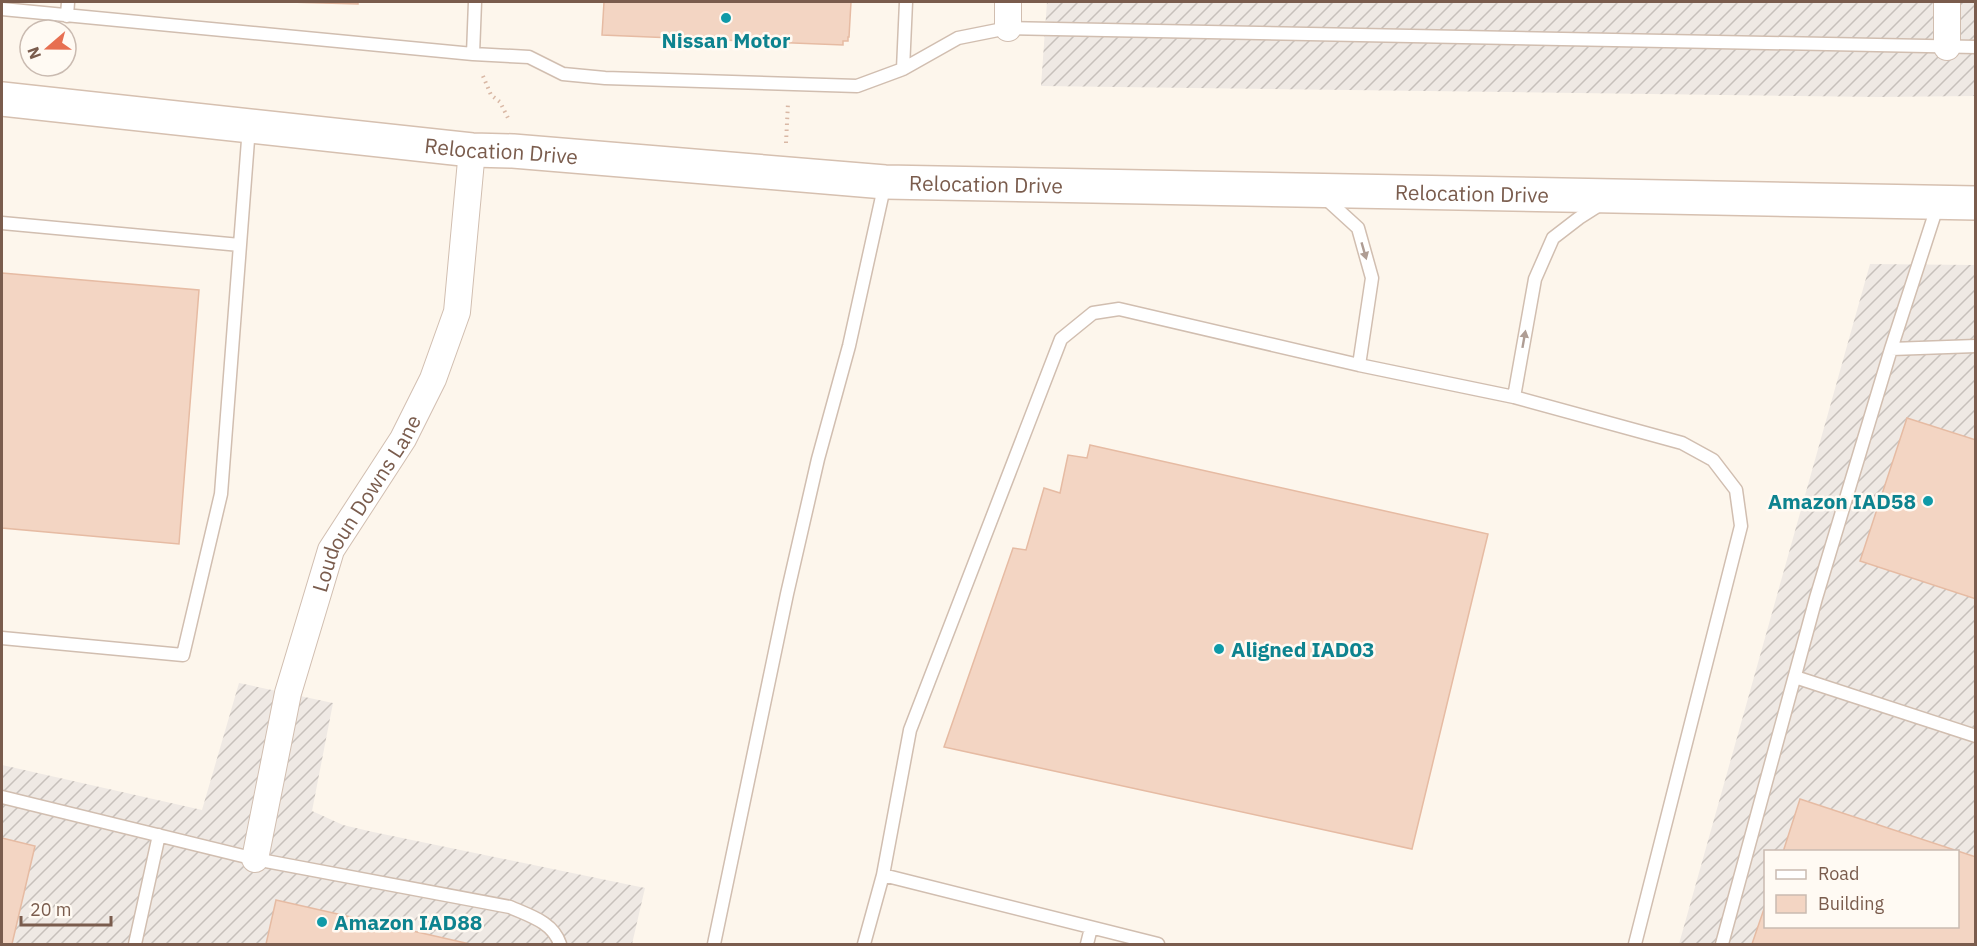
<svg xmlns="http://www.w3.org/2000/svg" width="1977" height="946" font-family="'IBM Plex Sans',sans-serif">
	<defs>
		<pattern id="industrial-furrows" width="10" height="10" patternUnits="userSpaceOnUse" patternTransform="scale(1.5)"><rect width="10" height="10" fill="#efe9e4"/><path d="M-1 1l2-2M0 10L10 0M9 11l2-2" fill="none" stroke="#c7c0bb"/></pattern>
	</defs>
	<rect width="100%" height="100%" fill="#fdf6ec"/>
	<path fill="url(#industrial-furrows)" fill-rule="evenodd" d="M1047 2H1975V96L1878 97 1041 86Z
		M1870 264 1975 265V944H1679ZM1766 852H1958V926H1766Z
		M239 683 333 703 312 811 343 825 373 832 645 888 632 944H2V765L202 810Z"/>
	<path fill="#f3d5c3" stroke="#e6bba3" stroke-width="1.5" d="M288 2H358V4Z
		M604 2H851L849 37H848V41H843V45L602 35Z
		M2 273 199 290 179 544 2 528Z
		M1907 418 1976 440V599L1860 561Z
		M1090 445 1488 534 1412 849 944 747 1013 548 1026 550 1044 488 1060 493 1068 455 1087 458Z
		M1800 799 1976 857V944H1752L1766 903V926H1958V852H1783Z
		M2 838 35 846 12 944H2Z
		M276 900 470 944H266Z"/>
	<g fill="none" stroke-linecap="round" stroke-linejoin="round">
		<g stroke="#d1beb0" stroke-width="15">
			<path id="lane" d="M2 9 473 54 529 57 563 74 605 78 857 86 903 69 958 38 1008 28 1976 47
				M67 16 68 2
				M473 54 475 2
				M903 69 906 2
				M1324 197 1358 228 1372 278 1359 365
				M2 223 240 245
				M1891 349 1976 346
				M1514 397 1535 279 1553 238 1579 218 1601 204
				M2 638 183 655 221 494 249 127
				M1795 677 1976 736
				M2 797 255 859 510 907C530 916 553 922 560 944
				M883 875 1158 944
				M135 944 159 835
				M714 944 787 594 818 459 849 346 885 183
				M864 944 883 875 910 730 1061 339 1093 313 1119 309 1359 365 1514 397 1682 443 1713 460 1736 490 1741 526 1635 944
				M1087 944 1091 928
				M1722 944 1816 598 1891 349 1938 204"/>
		</g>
		<g stroke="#d1beb0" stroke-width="28">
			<g id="street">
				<path d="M1008 28V2"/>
				<path d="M1947 47V2"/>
				<path id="s1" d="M255 859 288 693 331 550 403 439 433 379 457 312 472 150"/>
			</g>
		</g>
		<g stroke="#d6c0b0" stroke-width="36">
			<g id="secondary">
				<path id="s2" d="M2 99 472 150 513 151 885 182 1976 203"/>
			</g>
		</g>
		<path stroke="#d9b8a5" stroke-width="4" stroke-dasharray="1.5 4.5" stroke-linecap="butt" d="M483 76 491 95 500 102 509 120
			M786 143 788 103"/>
		<use href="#lane" stroke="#fff" stroke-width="12"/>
		<use href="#street" stroke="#fff" stroke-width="26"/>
		<use href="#secondary" stroke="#fff" stroke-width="33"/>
	</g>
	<defs><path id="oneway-solid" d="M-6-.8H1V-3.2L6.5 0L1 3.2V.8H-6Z" transform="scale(1.5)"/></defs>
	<g fill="#af9d94">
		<use href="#oneway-solid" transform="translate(1364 251) rotate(74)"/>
		<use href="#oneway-solid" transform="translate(1524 339) rotate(-80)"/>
	</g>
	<g fill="#0f9aa8" stroke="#fffaf3" stroke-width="2">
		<circle cx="726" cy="18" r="6"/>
		<circle cx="1928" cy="501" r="6"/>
		<circle cx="1219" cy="649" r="6"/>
		<circle cx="322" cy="922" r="6"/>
	</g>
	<g text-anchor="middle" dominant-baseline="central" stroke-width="5" stroke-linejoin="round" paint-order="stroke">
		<g font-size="21" font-weight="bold" fill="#0d838f" stroke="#fffaf3" text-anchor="start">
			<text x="726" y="40" text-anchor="middle">Nissan Motor</text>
			<text x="1916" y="501" text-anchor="end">Amazon IAD58</text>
			<text x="1231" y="649">Aligned IAD03</text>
			<text x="334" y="922">Amazon IAD88</text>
		</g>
		<g font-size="21" fill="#7a5c4d" stroke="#fffaf3">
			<text stroke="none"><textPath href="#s2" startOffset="502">Relocation Drive</textPath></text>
			<text stroke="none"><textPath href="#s2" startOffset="988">Relocation Drive</textPath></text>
			<text stroke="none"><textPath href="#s2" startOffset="1474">Relocation Drive</textPath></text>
			<text stroke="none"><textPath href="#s1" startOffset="376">Loudoun Downs Lane</textPath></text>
		</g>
	</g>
	<rect width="1977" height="946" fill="none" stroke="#7a5c4d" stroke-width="6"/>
	<rect x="1764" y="850" width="195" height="78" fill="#fffaf3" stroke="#cabbb1" stroke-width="1.5"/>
	<rect x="1776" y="870" width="30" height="9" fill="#ffffff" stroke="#cabbb1" stroke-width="1.5"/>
	<text x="1818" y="880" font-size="18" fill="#7a5c4d">Road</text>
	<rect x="1776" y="895" width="30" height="18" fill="#f3d5c3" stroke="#cabbb1" stroke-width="1.5"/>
	<text x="1818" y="910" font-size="18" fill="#7a5c4d">Building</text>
	<g transform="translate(48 48) rotate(250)"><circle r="28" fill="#fffaf3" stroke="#cabbb1" stroke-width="1.5"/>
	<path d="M0-4.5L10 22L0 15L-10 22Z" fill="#e76f51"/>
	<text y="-9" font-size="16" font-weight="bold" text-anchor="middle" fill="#7a5c4d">N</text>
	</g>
	<path d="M21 916v9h90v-9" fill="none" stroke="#7a5c4d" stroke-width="3"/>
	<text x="30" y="916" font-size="18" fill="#7a5c4d" stroke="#fffaf3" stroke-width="4.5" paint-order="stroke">20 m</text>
</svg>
